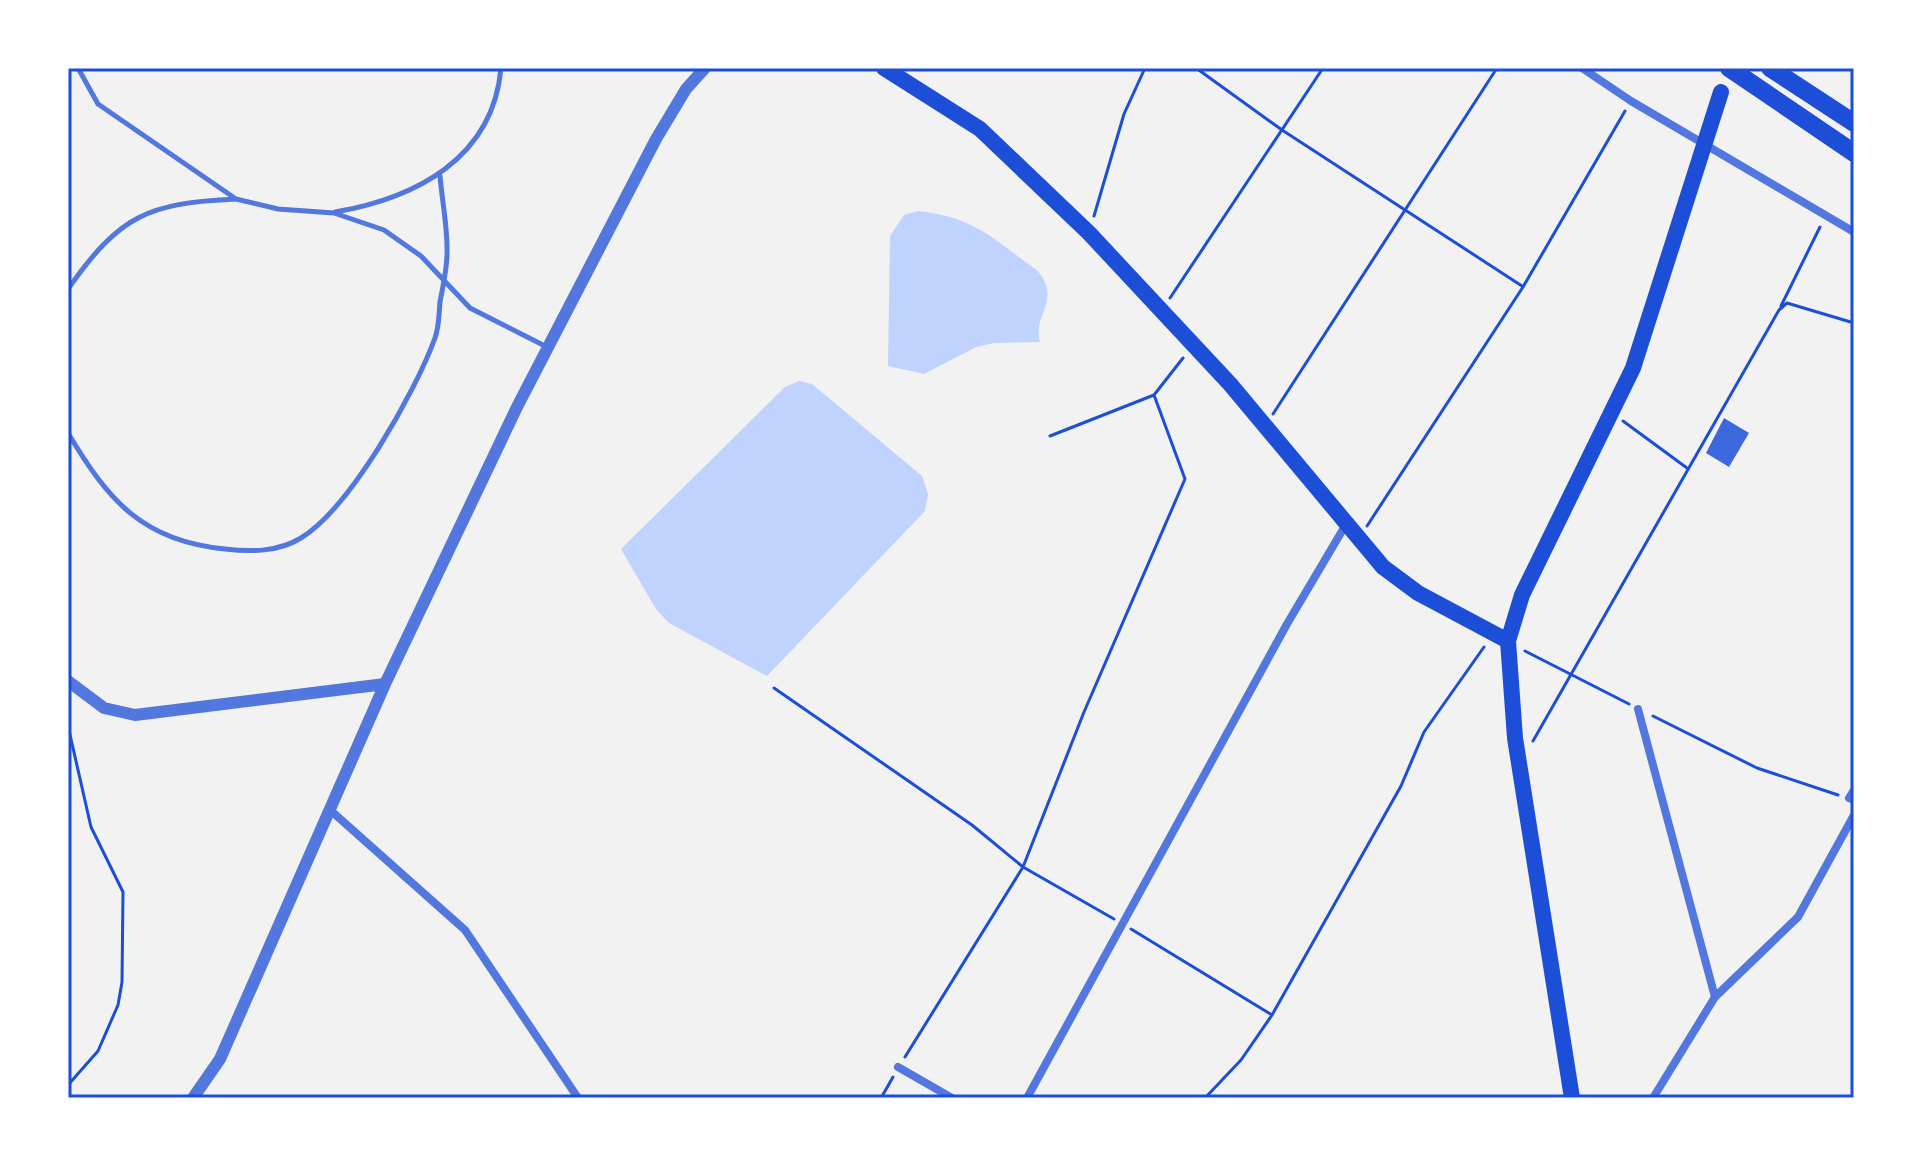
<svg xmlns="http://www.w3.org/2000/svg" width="1922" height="1166" font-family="'IBM Plex Serif',serif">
	<rect width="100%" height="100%" fill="#f2f2f2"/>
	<path fill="#bfd3fe" d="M918 211C975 217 993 239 1038 271 1062 302 1032 314 1040 342L994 343 976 347 924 374 888 366 890 236 904 215Z
		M799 381 812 384 922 476 928 494 925 511 767 676 669 623 656 609 621 549 785 387Z"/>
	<path fill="#3d67dc" d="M1724 418 1749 433 1729 467 1706 453Z"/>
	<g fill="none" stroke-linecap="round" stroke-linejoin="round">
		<path stroke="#1d4ed8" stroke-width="3" d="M1196 68 1282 130 1522 286
			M1094 216 1124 114 1145 68
			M1170 298 1323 68
			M1781 306 1820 227
			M1273 414 1497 68
			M1623 421 1687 468
			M1050 436 1154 395
			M1367 526 1523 287 1625 111
			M1525 651 1629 704
			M774 688 972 825 1023 867 1114 919
			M1653 716 1757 768 1838 795
			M68 726 91 827 123 892 122 982 118 1005 98 1051 68 1085
			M1533 741 1779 310 1787 303 1854 323
			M1131 929 1272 1015
			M905 1057 1023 867 1084 712 1185 479 1154 395 1183 358
			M881 1098 893 1077
			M1205 1098 1241 1060 1272 1015 1401 786 1424 732 1484 647"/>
		<path stroke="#5277de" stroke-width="5" d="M78 68 98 104 236 199 278 209 334 213 384 230 421 256 470 308 547 347
			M335 212C415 198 493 159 501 68
			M68 289C120 215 148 203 236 199
			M68 433C108 500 142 541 225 549 251 552 278 552 301 538 350 508 415 393 435 338 439 327 439 314 440 302 443 285 448 266 447 248 447 224 442 200 440 176"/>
		<path stroke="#5277de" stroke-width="8" d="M1582 68 1631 101 1854 232
			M1638 709 1715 997
			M1854 790 1849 798 1854 800
			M329 809 465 930 578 1098
			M898 1067 952 1098
			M1027 1098 1287 624 1345 526
			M1653 1098 1715 997 1798 917 1854 815"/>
		<path stroke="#5277de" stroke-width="12" d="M68 681 104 708 135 715 385 684
			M193 1098 220 1059 385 684 517 407 656 139 686 89 705 68"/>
		<path stroke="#1d4ed8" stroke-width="16" d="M884 68 980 129 1089 233 1230 384 1383 567 1418 593 1508 641
			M1572 1098 1515 738 1508 641 1522 595 1633 368 1721 92"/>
		<path stroke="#1d4ed8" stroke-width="18" d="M1729 68 1854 153
			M1770 68 1854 123"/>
	</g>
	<rect width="1922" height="1166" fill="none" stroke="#ffffff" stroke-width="140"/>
	<rect x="70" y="70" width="1782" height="1026" fill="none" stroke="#1d4ed8" stroke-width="3"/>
</svg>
